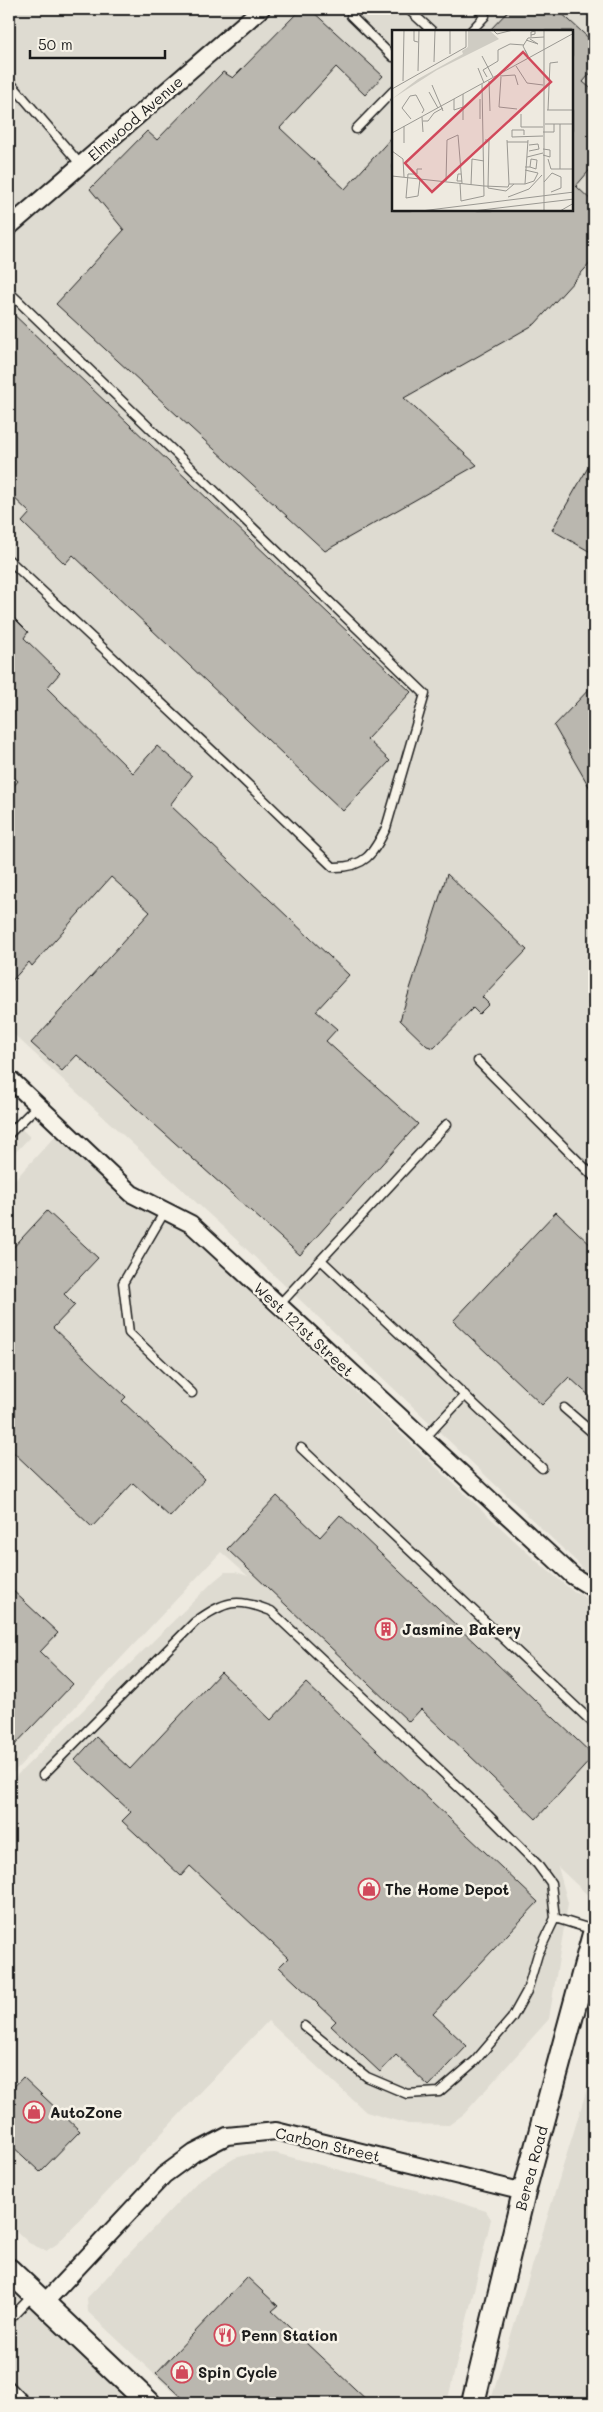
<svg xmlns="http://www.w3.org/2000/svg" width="603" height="2412" font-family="Mali,sans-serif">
	<rect width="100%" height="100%" fill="#eeeae0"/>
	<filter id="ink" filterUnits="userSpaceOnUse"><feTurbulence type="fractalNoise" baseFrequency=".02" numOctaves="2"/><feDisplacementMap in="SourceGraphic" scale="10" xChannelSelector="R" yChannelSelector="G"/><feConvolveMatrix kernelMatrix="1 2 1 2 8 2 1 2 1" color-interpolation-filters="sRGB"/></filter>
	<g filter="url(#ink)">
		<path fill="#dedbd1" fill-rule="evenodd" d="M9 9H594V1584L579 1564 224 1228 9 1030ZM393 31H572V210H393Z
			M9 1117 30 1137 9 1159Z
			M57 1134 126 1200 187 1233 532 1557 569 1588 594 1603V1901L558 1867 568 1903 549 2019 464 2114 449 2125 408 2124 366 2112 268 2021 57 2244 46 2251 29 2243 9 2224V1783L214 1581 225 1572H236L248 1576 221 1552 9 1777V1186Z
			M594 2066V2403H490Z
			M275 2153 442 2197 486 2211 491 2219 447 2403H185L88 2312 87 2298 199 2180 235 2158 250 2154Z
			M9 2270 149 2403H9Z"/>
		<path fill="#bab7af" stroke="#1c1c1c" d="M301 9H310L383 76 365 95 336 67 280 128 345 189 393 136V210H572V31H489L510 9H557L594 43V69L583 82 594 91V165L576 186 594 203V259L535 324 404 398 477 465 325 551 56 304 124 230 90 189 147 131 157 140 223 72 233 78Z
			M9 310 411 692 367 739 390 761 343 811 73 555 65 564 22 522 30 513 9 493Z
			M594 457V554L552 530Z
			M9 613 28 632 24 638 60 673 47 688 133 773 157 746 192 776 170 805 349 975 316 1011 337 1029 326 1041 418 1124 300 1255 77 1055 62 1071 31 1043 150 912 111 877 32 966 29 962 9 984V792L18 781 9 773Z
			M594 684V795L554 726Z
			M447 874 527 950 482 997 489 1004 479 1014 473 1008 434 1048 427 1046 400 1020Z
			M47 1211 98 1258 64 1294 75 1305 53 1328 126 1397 122 1401 205 1479 170 1517 133 1483 92 1527 9 1448V1252Z
			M556 1212 594 1248V1400L569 1377 542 1405 453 1321Z
			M277 1496 320 1537 340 1515 594 1756 536 1819 421 1709 409 1722 227 1549Z
			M9 1587 58 1633 40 1652 73 1684 9 1751Z
			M221 1672 271 1720 306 1683 538 1902 433 2014 467 2046 429 2086 396 2055 380 2072 331 2026 336 2021 279 1967 288 1958 190 1866 181 1876 122 1821 131 1812 75 1760 96 1737 130 1769Z
			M23 2077 80 2131 40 2172 9 2143V2092Z
			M247 2277 278 2306 272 2311 370 2403H188L156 2373Z"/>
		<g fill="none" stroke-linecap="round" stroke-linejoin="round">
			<g stroke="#1c1c1c" stroke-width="11">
				<path id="service" d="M358 9 351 16 393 57
					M408 9 432 31
					M471 31 485 16 478 9
					M9 81 81 165
					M356 129 393 91
					M9 292 425 694 386 828C373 854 365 868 333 867L235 772 9 560
					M478 1061 594 1177
					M9 1134 38 1105
					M165 1211 123 1283 129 1333 192 1393
					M321 1260 542 1468
					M279 1305 447 1124
					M564 1408 594 1434
					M424 1439 465 1395
					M301 1448 594 1724
					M43 1775 195 1622C225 1601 236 1597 271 1611L488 1815 537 1864 551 1883 555 1918
					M304 2026 367 2077 407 2094 439 2092 475 2061 512 2018 527 1991 538 1954 555 1918 594 1930
					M9 2320 33 2295
					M9 2385 27 2403"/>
			</g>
			<g stroke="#1c1c1c" stroke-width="20">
				<path id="minor" d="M9 227 261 9
					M9 1078 132 1194 191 1224 573 1576 594 1589
					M44 2303 164 2175 194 2153 227 2136 276 2131 524 2192"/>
			</g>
			<g stroke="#1c1c1c" stroke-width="26">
				<path id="secondary" d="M9 2270 149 2403
					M473 2403 524 2192 594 1934"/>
			</g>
			<use href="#service" stroke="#f7f3e8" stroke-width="8"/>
			<use href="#minor" stroke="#f7f3e8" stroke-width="16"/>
			<use href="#secondary" stroke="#f7f3e8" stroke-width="22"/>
		</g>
	</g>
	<defs>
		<g id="building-ring" transform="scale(1.125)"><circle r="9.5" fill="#f7f3e8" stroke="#d1495b" stroke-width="1.5"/><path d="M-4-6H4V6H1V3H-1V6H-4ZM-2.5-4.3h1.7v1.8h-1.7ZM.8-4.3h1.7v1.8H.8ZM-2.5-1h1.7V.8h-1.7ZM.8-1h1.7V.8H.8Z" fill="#d1495b"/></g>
		<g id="shop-ring" transform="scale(1.125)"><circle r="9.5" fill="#f7f3e8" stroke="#d1495b" stroke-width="1.5"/><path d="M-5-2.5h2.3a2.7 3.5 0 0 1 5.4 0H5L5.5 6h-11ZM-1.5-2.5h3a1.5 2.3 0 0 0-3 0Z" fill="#d1495b"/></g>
		<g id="restaurant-ring" transform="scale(1.125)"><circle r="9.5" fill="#f7f3e8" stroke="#d1495b" stroke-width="1.5"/><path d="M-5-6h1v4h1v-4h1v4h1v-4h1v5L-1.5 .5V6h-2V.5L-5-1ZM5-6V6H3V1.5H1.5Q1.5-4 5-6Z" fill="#d1495b"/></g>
	</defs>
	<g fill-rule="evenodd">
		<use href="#building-ring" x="386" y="1629"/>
		<use href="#shop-ring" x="369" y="1889"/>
		<use href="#shop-ring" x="34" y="2112"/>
		<use href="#restaurant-ring" x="225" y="2335"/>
		<use href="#shop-ring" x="182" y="2372"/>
	</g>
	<g text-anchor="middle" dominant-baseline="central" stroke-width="5" stroke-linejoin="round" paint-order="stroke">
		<g font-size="15" fill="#1c1c1c" stroke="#f7f3e8">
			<text transform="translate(135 118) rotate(-41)">Elmwood Avenue</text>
			<text transform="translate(304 1329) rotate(43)">West 121st Street</text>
			<text transform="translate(328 2144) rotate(13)">Carbon Street</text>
			<text transform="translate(531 2168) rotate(-75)">Berea Road</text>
		</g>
		<g font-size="15" font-weight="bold" fill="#1c1c1c" stroke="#f7f3e8" text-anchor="start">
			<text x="402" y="1629">Jasmine Bakery</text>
			<text x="385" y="1889">The Home Depot</text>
			<text x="50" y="2112">AutoZone</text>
			<text x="241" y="2335">Penn Station</text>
			<text x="198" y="2372">Spin Cycle</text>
		</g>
	</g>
	<g transform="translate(392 30)">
		<rect width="181" height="181" fill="#eeeae0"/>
		<path d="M76 0H97L107 9 45 40 0 69 26 49 71 24 70 21 76 17Z" fill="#cfccc3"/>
		<path fill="none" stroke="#9a9892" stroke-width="1" d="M22 0V11L26 12M101 0 105 4 121 0M152 0V181M139 7V2L143 1V4L139 5M134 10 146 14 138 9M133 20 136 26 131 16 136 8 152 7M58 24V0M90 26 101 47M42 32 43 0M124 36 135 53 151 55M86 38 92 53M26 41 27 0M108 46 123 45 126 55M95 47 91 40 106 31V20L118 14 132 15M109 47 107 77 125 79M11 51 12 0M97 51 98 81M40 55 51 81M0 59 74 17V0M37 62 46 78M62 69V80L71 77M155 80H182M156 80 158 33 166 32M129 84V97H151M30 87 31 102M19 89 10 78 18 66 24 65 32 80 30 83M88 89V69M71 90V64M31 91H36L42 83 51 78M153 94H182M168 94V139M12 96V113M151 102H162V94M0 103 182 3M132 105V100H120V107L151 106M93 110H97L96 158 114 161 122 154M115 110 117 154H133L136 110M115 112H136M0 121 11 129 12 147M137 121 147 119 146 114 137 115M151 125 158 127V120L151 119M135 127 151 123M156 129 159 139H182M133 137H138L139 129 145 130 144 139 138 137M69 144H66L65 151H70M0 146 92 156 116 157 117 154M28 149 26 166 14 168 16 144H25V139H30M54 151 55 110 66 105 70 153M152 152 160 143 169 147V158L159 162M68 153 69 171 92 166 90 54M133 154 142 151 146 143 133 140M79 155 80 129 92 131M116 167 137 159 150 145M29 181 182 162M81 181 182 169M168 181 182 173"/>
		<path fill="#d1495b" fill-opacity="0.15" stroke="#d1495b" stroke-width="2.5" d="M131 22 159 52 40 162 13 133Z"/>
		<rect width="181" height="181" fill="none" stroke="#1c1c1c" stroke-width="2.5"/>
	</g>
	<rect width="603" height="2412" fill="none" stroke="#f7f3e8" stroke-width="30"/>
	<rect x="15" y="15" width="573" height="2382" fill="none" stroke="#1c1c1c" stroke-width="2" filter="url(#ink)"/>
	<path d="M30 50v8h135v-8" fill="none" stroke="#1c1c1c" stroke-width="2.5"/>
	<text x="38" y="50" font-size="15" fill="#1c1c1c" stroke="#f7f3e8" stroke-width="4" paint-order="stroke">50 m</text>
</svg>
